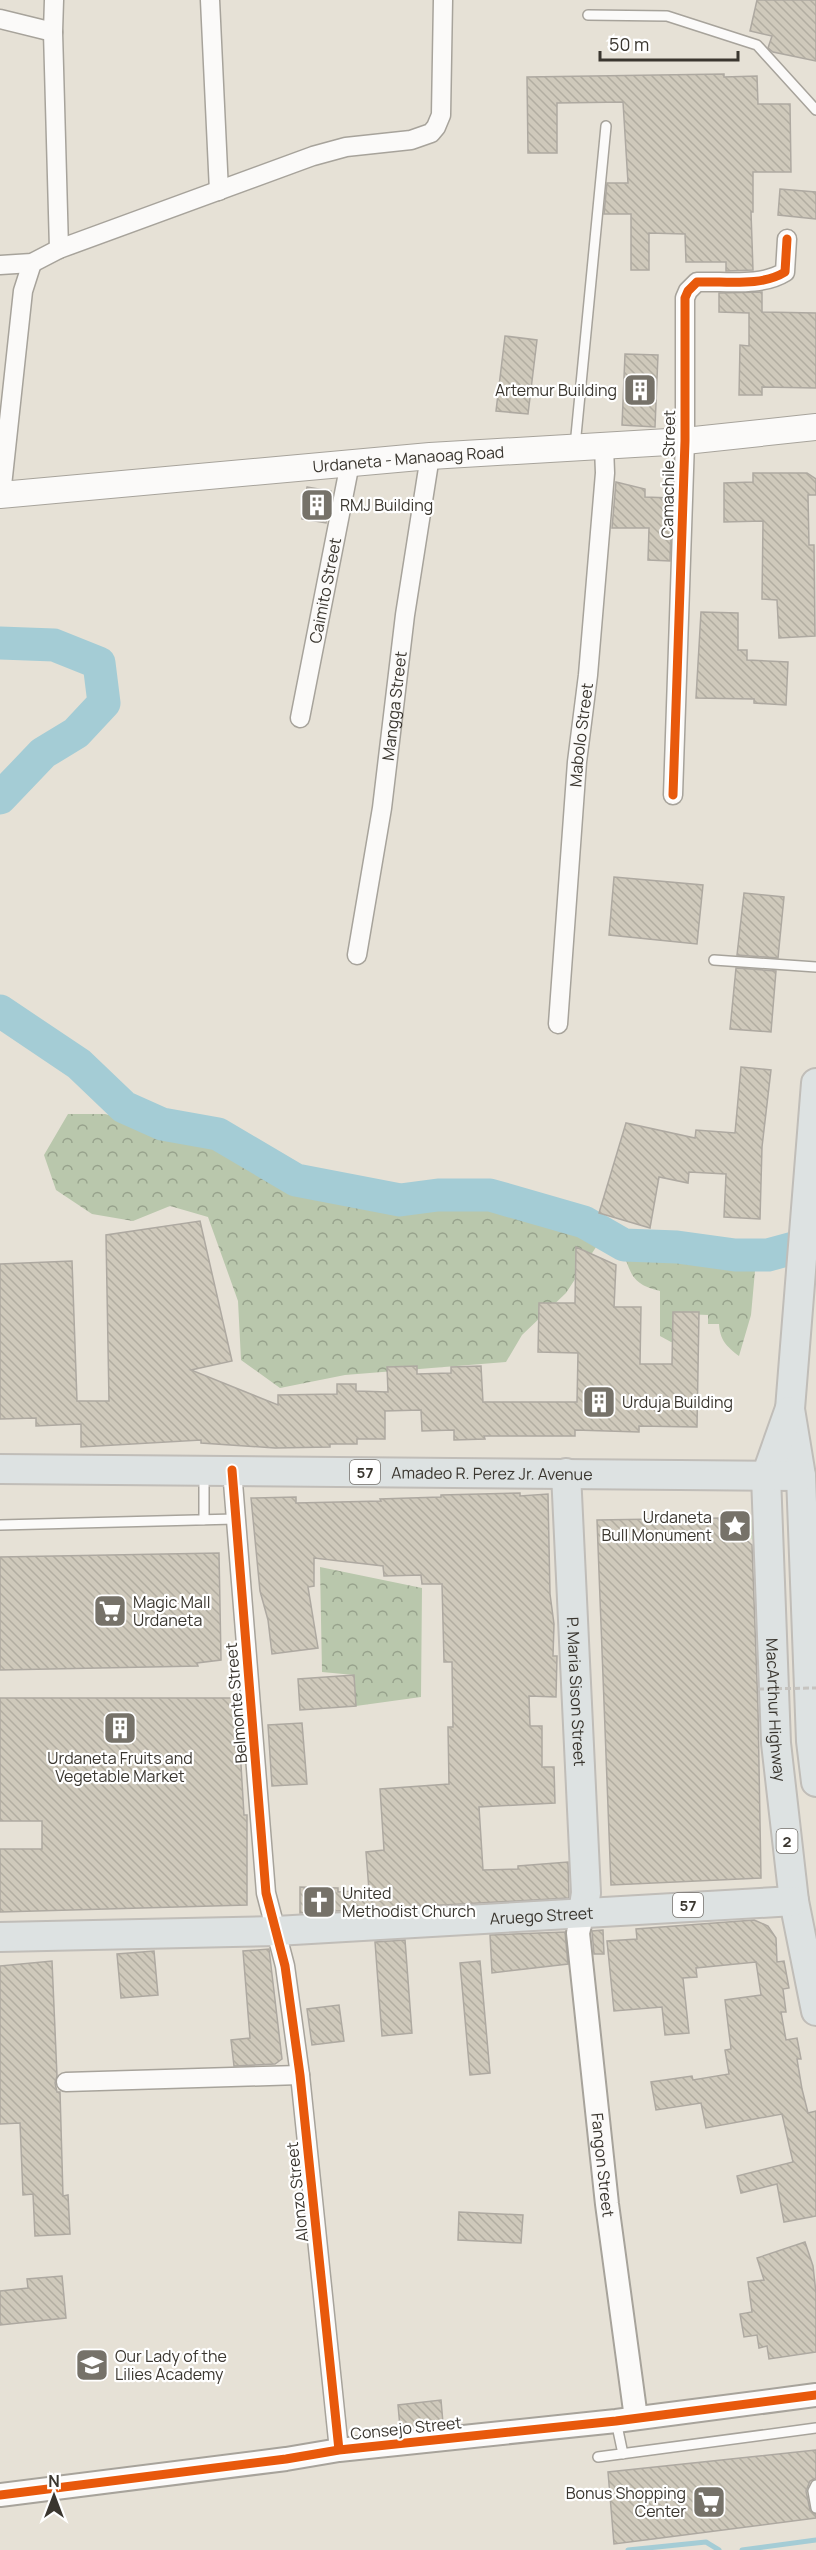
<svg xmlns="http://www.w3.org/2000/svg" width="816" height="2550" font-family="Manrope,sans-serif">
	<defs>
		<pattern id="forest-crowns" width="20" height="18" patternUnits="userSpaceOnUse" patternTransform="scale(1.5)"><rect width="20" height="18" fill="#b9c7ac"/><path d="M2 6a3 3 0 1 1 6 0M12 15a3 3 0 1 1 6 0" fill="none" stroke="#97a28c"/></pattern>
		<pattern id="park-dots" width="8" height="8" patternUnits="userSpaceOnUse" patternTransform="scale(1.5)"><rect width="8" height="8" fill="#d1dfc3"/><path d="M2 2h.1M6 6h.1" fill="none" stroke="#b4c0a8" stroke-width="1.8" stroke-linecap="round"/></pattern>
		<pattern id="building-back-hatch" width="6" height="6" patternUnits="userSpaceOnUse" patternTransform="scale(1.5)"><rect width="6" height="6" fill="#cfc9bb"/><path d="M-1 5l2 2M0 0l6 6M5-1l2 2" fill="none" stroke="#b2ada1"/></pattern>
	</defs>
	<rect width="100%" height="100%" fill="#e6e1d6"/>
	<path fill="url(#forest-crowns)" d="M68 1114H105L229 1147 278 1179 362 1197 396 1203 414 1204 432 1198 474 1199 513 1206 600 1241 566 1293 522 1335 506 1362 345 1375 280 1388 241 1360 238 1301 208 1217 170 1206 133 1221 92 1214 56 1190 44 1155Z
		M623 1252 756 1260 751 1315 739 1356C726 1346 720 1340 719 1324H708V1315L683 1314 682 1344 671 1342 660 1336V1291C633 1284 632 1277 623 1252Z
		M320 1567 422 1588 421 1697 356 1706 354 1675 322 1672Z"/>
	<path fill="url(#park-dots)" d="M734 1511C755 1514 756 1524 755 1542L723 1516Z"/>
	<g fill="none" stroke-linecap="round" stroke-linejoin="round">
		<path stroke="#a4ccd5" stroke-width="5" d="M628 2550 706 2542 719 2550
			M742 2550 816 2540"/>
		<path stroke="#a4ccd5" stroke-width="33" d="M0 643 54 645 99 663 104 703 76 733 43 753 0 798
			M0 1011 79 1064 124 1107 162 1124 218 1134 296 1180 400 1200 438 1195H490L584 1222 624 1245 677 1247 735 1255H768L816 1242"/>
	</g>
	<path fill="url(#building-back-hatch)" stroke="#aea9a1" stroke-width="1.5" d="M757 0H816V61L773 52 768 48 772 36 750 31Z
		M724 74V77L757 76 758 104H790L791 172H753V212H751L753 270 726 271V262H686L685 234 649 233V270H631V214H604L607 183H628L623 102 557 103V153H528L527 77Z
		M780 189 816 192V219L778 215Z
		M762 292V312L816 313V388L762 387V395H739L740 345 749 346V313L719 312V293Z
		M505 336 537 340 528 414 496 411Z
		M625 354 658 355 655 427 622 425Z
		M753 473H807L816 479V495H808L809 545H814L815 636 779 638 777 600 762 599 763 521 724 522V483L753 482Z
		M616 482 645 489V497L672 498 670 561 648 560 649 528H612Z
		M307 487 331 491 326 523 302 519Z
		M701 612 738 613V650H747V660L788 662 786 705 754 703V699L696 698Z
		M614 877 703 885 697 944 609 935Z
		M744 893 784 897 778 958 737 955Z
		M736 968 776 971 771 1032 730 1029Z
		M741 1067 771 1070 762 1147 760 1219 724 1217 726 1174 689 1172 688 1183 659 1177 650 1228 599 1213 626 1123 695 1138 696 1130 735 1133Z
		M200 1221 232 1361 191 1370 278 1405V1395L337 1394V1384H356V1391L388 1392 387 1367 417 1366V1374L451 1373V1367L481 1366 483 1402H577L578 1353 538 1352 539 1303H575L576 1247 616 1265 614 1307H641L640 1364H672L673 1312H699L697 1427 639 1426V1432L575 1430V1436H484L485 1439 454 1440V1430L422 1431 421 1410 385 1411V1439H357V1444H330V1447L275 1448 201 1443V1440L81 1447V1424L36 1426V1418L0 1419V1264L72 1261 77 1401H109L106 1235Z
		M520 1493V1496L548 1494 550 1594 554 1624 553 1656H557L556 1697 529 1696 530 1726H542V1767H554L555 1803 479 1807 483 1870 518 1869V1866L568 1862 569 1898 300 1913V1887L338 1888V1892L369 1890 366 1852 384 1850 380 1789 449 1784 448 1727H453L452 1662H444L442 1584H422L421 1575 384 1576 383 1566 314 1558V1586L308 1587 318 1648 272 1654 268 1620 260 1591 251 1498 296 1497V1503L381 1501 380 1499 441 1497V1495Z
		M722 1518 752 1545 758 1709 761 1878 611 1885 597 1520Z
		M219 1553 221 1660 197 1663 198 1666 0 1670V1557Z
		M354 1675 356 1706 300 1710 298 1679Z
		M0 1698H237L244 1815H247V1905L0 1912V1849H42V1821H0Z
		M302 1723 307 1784 272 1786 268 1725Z
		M754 1920 768 1926 776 1938 777 1962 784 1961 789 1988 783 1989 786 2012H781L786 2040 797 2038 801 2059H797L802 2089 808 2113 816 2111V2216L784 2222 777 2184 741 2193 737 2176 793 2162 782 2114 706 2128 701 2103 656 2110 651 2082 692 2076 693 2080 729 2074 725 2050 731 2049 725 2000 761 1995 756 1962 696 1968 697 1977 683 1978 689 2033 665 2035 662 2007 614 2011 607 1941 637 1939 636 1929Z
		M603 1930 604 1954H594L592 1931Z
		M565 1932 568 1964 492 1973 490 1935Z
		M405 1940 412 2033 382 2036 375 1942Z
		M269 1949 282 2059 275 2064 234 2066 231 2040 250 2038 243 1951Z
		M154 1951 158 1995 121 1998 117 1954Z
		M52 1961 57 2076 55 2083 57 2092H60L63 2196 68 2195 70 2234 35 2236 33 2194 23 2195 20 2123 0 2124V1966Z
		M480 1961 490 2073 470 2075 460 1963Z
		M339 2005 344 2041 312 2045 307 2009Z
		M459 2212 523 2215 521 2243 458 2240Z
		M805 2242 813 2266 816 2293V2352L769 2359 767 2346 759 2348 757 2335 744 2337 740 2314 752 2312 748 2282 764 2280 757 2258Z
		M62 2276 66 2318 0 2325V2291L28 2288 27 2279Z
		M441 2400 443 2423 400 2427 398 2405Z
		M816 2450V2478L810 2481 806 2491 810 2510 816 2515V2518L614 2544 608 2472Z"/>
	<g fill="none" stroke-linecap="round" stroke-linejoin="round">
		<g stroke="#a7a39b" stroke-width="12">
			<path id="service" d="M588 15 667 16 757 45 816 110
				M575 446 606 126
				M714 960 816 967
				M204 1474V1520
				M0 1525 235 1519
				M616 2421 623 2454
				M598 2457 816 2428
				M816 2485 813 2491 816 2508"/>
		</g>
		<g stroke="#a7a39b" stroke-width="21">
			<g id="minor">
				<path d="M54 0 53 32 59 249"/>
				<path d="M210 0 219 191"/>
				<path d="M0 19 53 32"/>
				<path d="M0 265 32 263 59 249 313 156 346 147 411 140 431 133 436 127 441 115 443 0"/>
				<path d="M1 495 23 291 32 263"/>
				<path id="s1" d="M300 718 350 463"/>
				<path d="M673 795 685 441V298L688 291 697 282C726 281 761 287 785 272L787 239"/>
				<path id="s2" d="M357 955 382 808 405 615 430 456"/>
				<path id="s3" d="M558 1024 577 762 588 675 605 473 604 446"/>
				<path d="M232 1470 266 1893 285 1966 300 2075 339 2450"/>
				<path d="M66 2082 300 2075"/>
			</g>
		</g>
		<g stroke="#a7a39b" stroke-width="26">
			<g id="tertiary">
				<path id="s4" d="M583 1912 578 1933 607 2204 636 2418"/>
				<path d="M0 2495 286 2459 339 2450 616 2421 816 2395"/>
			</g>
		</g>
		<g stroke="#a7a39b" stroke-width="28">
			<g id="secondary">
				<path id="s5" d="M0 495 430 456 685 441 816 427"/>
			</g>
		</g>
		<g stroke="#c0bdb8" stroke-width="32">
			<g id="primary">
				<path d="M816 1083 790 1409 801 1476 811 1741 816 1782"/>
				<path id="s6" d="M789 1411 766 1476 776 1743 794 1901 816 2011"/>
				<path id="s7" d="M0 1469 801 1476"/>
				<path id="s8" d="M566 1473 586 1893 583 1912"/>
				<path id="s9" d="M0 1937 276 1931 794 1901"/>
			</g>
		</g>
		<use href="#service" stroke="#fbfaf9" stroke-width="9"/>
		<use href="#minor" stroke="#fbfaf9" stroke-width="18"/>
		<use href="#tertiary" stroke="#fbfaf9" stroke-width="22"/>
		<use href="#secondary" stroke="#fbfaf9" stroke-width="26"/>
		<use href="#primary" stroke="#dde2e2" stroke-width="28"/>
		<path stroke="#c6c4c0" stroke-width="3" stroke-dasharray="6 3" stroke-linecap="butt" d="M758 1689 816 1688"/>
		<g stroke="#fff" stroke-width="13">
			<path id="cycleway" d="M673 795 685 441V298L688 291 697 282C726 281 761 287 785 272L787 239
				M232 1470 266 1893 285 1966 300 2075 339 2450
				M0 2495 286 2459 339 2450 616 2421 816 2395"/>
		</g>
		<use href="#cycleway" stroke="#e8590c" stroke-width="9"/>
	</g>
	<defs>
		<g id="building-square" transform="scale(1.725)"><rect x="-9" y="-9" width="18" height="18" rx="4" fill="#767269" stroke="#fff"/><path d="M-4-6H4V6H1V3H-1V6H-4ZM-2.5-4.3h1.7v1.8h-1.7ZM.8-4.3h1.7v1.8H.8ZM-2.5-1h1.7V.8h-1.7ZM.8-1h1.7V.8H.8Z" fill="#fff"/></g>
		<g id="sight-square" transform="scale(1.725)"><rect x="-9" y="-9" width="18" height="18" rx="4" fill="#767269" stroke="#fff"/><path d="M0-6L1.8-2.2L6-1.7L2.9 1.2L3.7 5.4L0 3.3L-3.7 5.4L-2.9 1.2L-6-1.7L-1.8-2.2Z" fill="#fff"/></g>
		<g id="supermarket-square" transform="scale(1.725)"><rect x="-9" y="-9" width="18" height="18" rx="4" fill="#767269" stroke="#fff"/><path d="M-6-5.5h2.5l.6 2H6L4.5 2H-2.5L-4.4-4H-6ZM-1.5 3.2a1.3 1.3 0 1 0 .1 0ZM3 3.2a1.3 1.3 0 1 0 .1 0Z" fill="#fff"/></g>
		<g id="church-square" transform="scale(1.725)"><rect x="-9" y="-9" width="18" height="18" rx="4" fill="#767269" stroke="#fff"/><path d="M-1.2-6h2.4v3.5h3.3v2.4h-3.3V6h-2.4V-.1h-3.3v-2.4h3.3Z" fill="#fff"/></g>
		<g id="school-square" transform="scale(1.725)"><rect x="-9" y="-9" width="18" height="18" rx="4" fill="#767269" stroke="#fff"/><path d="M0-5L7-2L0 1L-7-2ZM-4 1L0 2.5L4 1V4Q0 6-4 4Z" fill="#fff"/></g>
	</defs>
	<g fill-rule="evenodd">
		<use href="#building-square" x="640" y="390"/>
		<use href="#building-square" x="317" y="505"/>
		<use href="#building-square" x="599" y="1402"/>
		<use href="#sight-square" x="735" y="1526"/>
		<use href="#supermarket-square" x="110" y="1611"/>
		<use href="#building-square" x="120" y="1728"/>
		<use href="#church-square" x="319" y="1902"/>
		<use href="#school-square" x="92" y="2365"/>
		<use href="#supermarket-square" x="709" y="2502"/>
	</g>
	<g text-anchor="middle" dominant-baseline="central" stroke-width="4.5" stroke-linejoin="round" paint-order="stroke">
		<g fill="#fff" stroke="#75726d" stroke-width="1.5">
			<rect x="350" y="1460" width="30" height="24" rx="4.5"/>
			<rect x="776.5" y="1829" width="21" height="24" rx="4.5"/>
			<rect x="673" y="1893" width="30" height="24" rx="4.5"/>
		</g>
		<g font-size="15" font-weight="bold" fill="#3a362f">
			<text x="365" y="1472">57</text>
			<text x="787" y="1841">2</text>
			<text x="688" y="1905">57</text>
		</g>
		<g font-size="16" fill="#3a362f" stroke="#fff" text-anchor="start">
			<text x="617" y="390" text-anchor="end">Artemur Building</text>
			<text x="340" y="505">RMJ Building</text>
			<text x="622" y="1402">Urduja Building</text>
			<text x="712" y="1517" text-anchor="end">Urdaneta<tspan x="712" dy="18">Bull Monument</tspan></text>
			<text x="133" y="1602">Magic Mall<tspan x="133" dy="18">Urdaneta</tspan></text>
			<text x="120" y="1758" text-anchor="middle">Urdaneta Fruits and<tspan x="120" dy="18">Vegetable Market</tspan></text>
			<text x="342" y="1893">United<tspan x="342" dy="18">Methodist Church</tspan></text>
			<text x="115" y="2356">Our Lady of the<tspan x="115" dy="18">Lilies Academy</tspan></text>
			<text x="686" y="2493" text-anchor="end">Bonus Shopping<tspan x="686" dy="18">Center</tspan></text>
		</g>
		<g font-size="16" fill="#3a362f" stroke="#fff">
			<text stroke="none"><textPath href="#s5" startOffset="410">Urdaneta - Manaoag Road</textPath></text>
			<text transform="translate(668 474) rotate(-89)">Camachile Street</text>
			<text stroke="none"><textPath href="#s1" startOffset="130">Caimito Street</textPath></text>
			<text stroke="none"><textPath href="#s2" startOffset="252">Mangga Street</textPath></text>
			<text stroke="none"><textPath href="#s3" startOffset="290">Mabolo Street</textPath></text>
			<text stroke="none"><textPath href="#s7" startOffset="492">Amadeo R. Perez Jr. Avenue</textPath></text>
			<text stroke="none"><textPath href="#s8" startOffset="219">P. Maria Sison Street</textPath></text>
			<text transform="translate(236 1703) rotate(-95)">Belmonte Street</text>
			<text stroke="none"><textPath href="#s6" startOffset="303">MacArthur Highway</textPath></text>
			<text stroke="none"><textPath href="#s9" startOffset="542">Aruego Street</textPath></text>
			<text stroke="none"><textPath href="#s4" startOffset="255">Fangon Street</textPath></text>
			<text transform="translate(297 2192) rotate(-96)">Alonzo Street</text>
			<text transform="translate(406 2428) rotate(-6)">Consejo Street</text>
		</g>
	</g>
	<g transform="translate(54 2496)" stroke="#ffffff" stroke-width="4.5" paint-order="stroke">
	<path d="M0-4.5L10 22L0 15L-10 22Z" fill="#3a362f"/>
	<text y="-9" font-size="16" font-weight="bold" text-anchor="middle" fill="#3a362f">N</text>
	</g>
	<path d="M600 51v9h138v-9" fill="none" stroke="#3a362f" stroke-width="3"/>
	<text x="609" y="51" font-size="18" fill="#3a362f" stroke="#ffffff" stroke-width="4.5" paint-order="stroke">50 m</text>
</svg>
